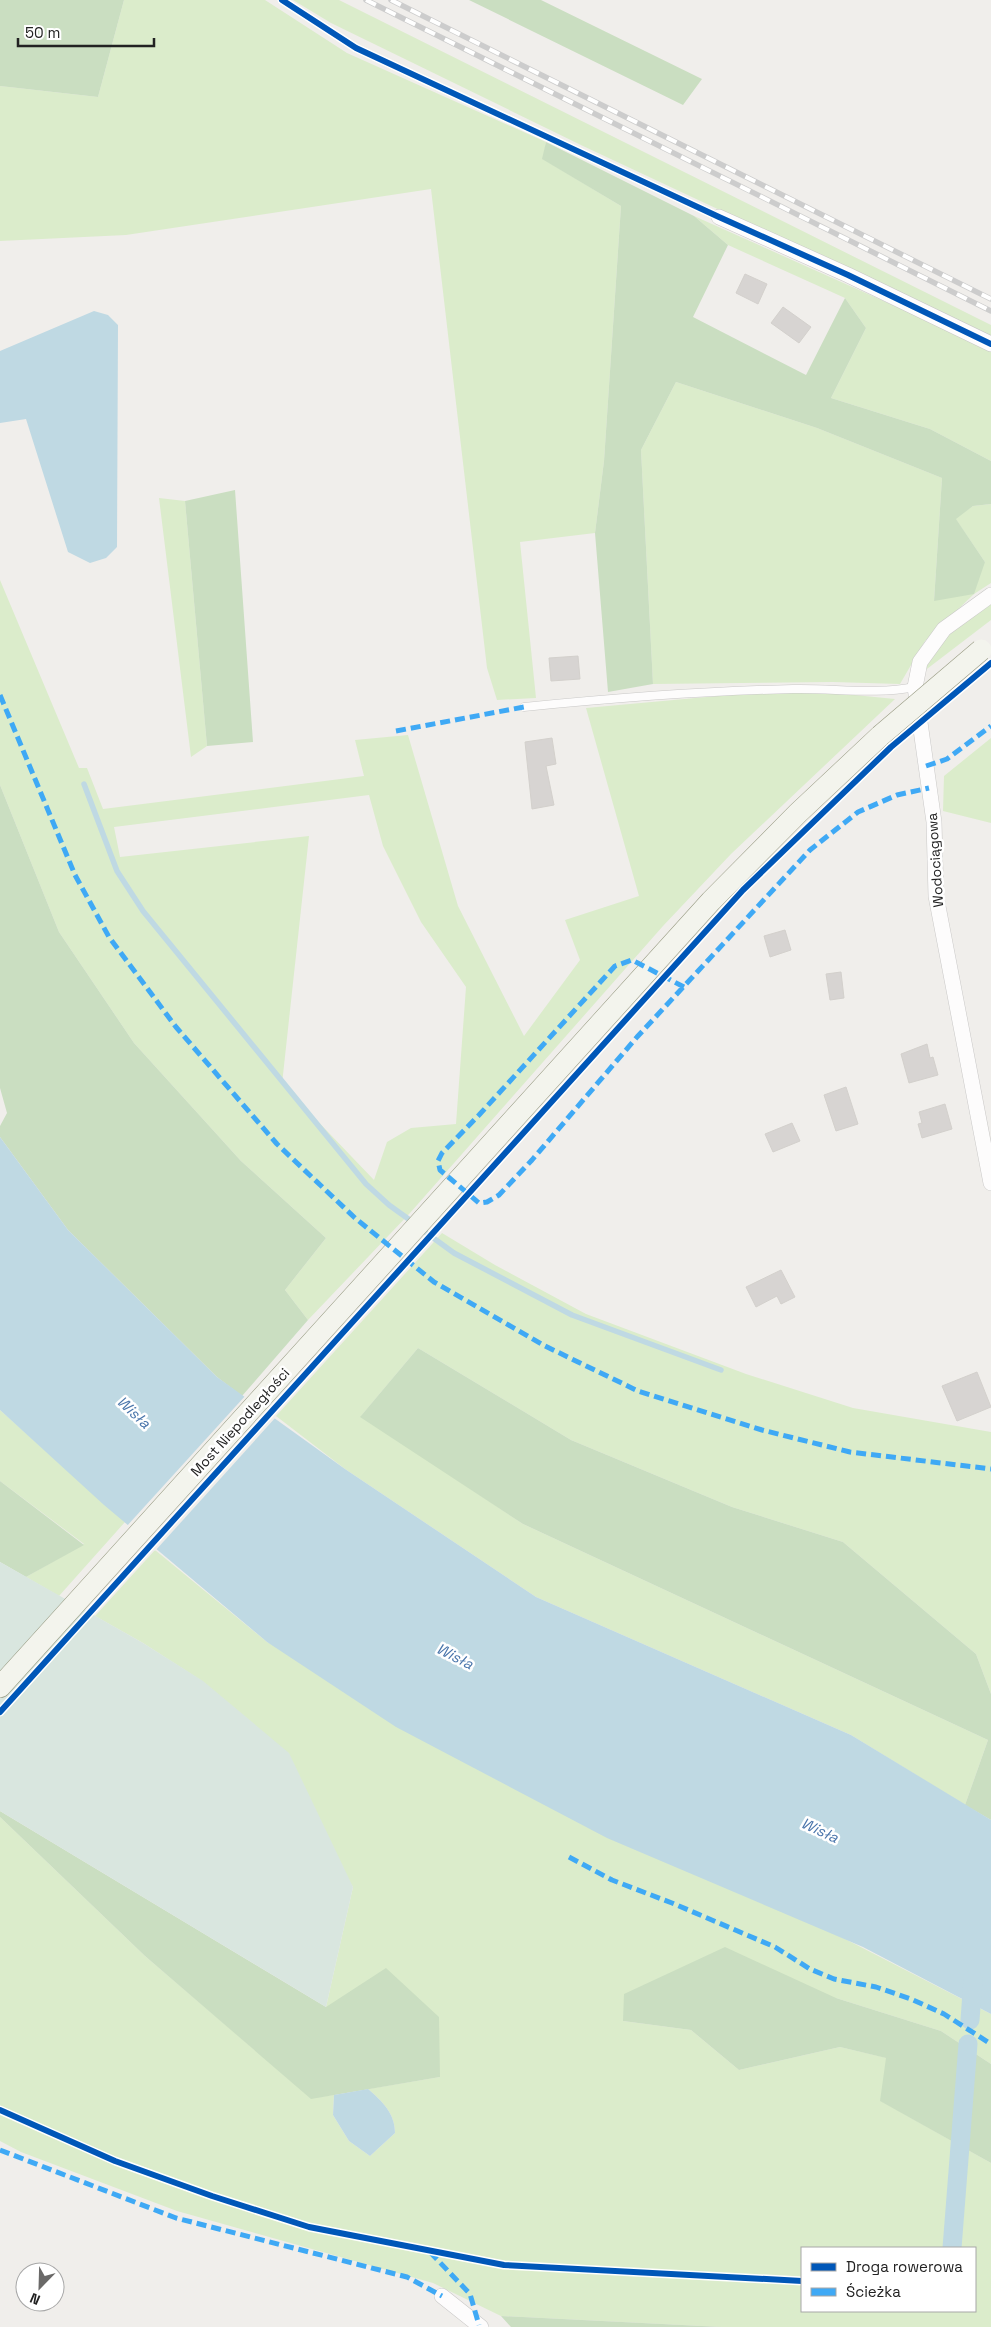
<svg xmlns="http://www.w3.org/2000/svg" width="991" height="2327" font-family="'Space Grotesk',sans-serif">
	<rect width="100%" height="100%" fill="#f0eeeb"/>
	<path fill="#dbeccb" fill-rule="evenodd" d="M124 0H265L347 53 546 142 543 159 621 206 604 461 595 533 520 542 536 698 497 700 487 668 431 189 126 235 0 241V86L98 97Z
		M293 0H339L991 325V337L583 146 331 23Z
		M694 216 964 337 991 351V461L930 429 831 398 866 328 845 298 728 245Z
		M676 382 817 428 942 478 934 601 985 562 955 518 973 506 991 504V583L974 594 925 641 900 684 833 682 653 684 641 450Z
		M159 498 185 501 207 746 191 757Z
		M0 580 79 768H87L103 809 364 776 355 740 408 735 458 906 524 1036 580 960 565 920 639 896 586 708 794 689 895 699 731 854 663 926 410 1213 308 1320 285 1290 326 1238 241 1161 134 1043 59 932 0 785ZM369 795 383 846 421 922 466 987 456 1124 411 1128 387 1142 374 1180 282 1084 309 836 120 857 114 827Z
		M991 603V620L923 672 945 638Z
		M991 738V823L943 811 944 776Z
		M442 1233 495 1265 586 1314 746 1374 853 1408 991 1432V1694L976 1654 843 1542 732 1507 571 1440 418 1348 361 1416 523 1524 988 1740 965 1805 851 1735 536 1597 345 1469 276 1416Z
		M0 1410 125 1522 59 1596 26 1577 84 1544 0 1481Z
		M155 1550 267 1642 991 2014V2064L941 2031 836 1998 623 2021 691 2030 739 2070 840 2047 887 2058 881 2101 991 2163V2327H722L501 2316 433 2283 177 2211 21 2152 0 2141V1817L145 1956 311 2098 334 2095 333 2115 349 2141 370 2156 395 2133C395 2113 382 2101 368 2089L440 2077 326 2007 353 1887 202 1681 143 1643 95 1616ZM802 2248H975V2311H802Z"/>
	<path fill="#cadec1" d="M0 0H124L98 97 0 86Z
		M469 0H541L702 79 683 105Z
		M546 142 694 216 728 245 693 317 806 375 845 298 866 328 831 398 930 429 991 461V504L973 506 956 519 985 562 974 594 934 601 942 478 817 428 676 382 641 450 653 684 608 692 595 533 604 461 621 206 542 159Z
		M235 490 253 742 207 746 185 501Z
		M0 785 59 932 134 1043 241 1161 326 1238 285 1290 308 1320 242 1396 217 1377 68 1230 0 1137V1126L7 1113 0 1088Z
		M418 1348 571 1440 732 1507 843 1542 976 1654 991 1694V1820L965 1805 988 1740 523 1524 360 1417Z
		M0 1481 84 1545 26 1577 0 1562Z
		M0 1811 326 2007 386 1968 439 2017 440 2077 311 2099 145 1956 0 1817Z
		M725 1947 836 1998 941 2031 991 2064V2163L880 2101 886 2058 840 2047 739 2070 691 2030 623 2021 624 1994Z
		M501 2316 722 2327H511Z"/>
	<path fill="#d9e6df" d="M0 1562 143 1643 203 1681 289 1753 353 1887 326 2007 0 1811Z"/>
	<path fill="#bfd9e3" d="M94 311 108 315 118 325 117 547 106 558 90 563 68 552 26 419 0 423V351Z
		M0 1137 68 1230 217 1377 345 1469 536 1597 851 1735 991 1820V2014L863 1947 607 1838 396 1727 267 1642 104 1505 0 1410Z
		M368 2089C382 2101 395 2113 395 2133L370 2156 349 2141 333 2115 334 2095Z"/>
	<path fill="#f0eeeb" d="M246 1395 276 1417 155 1551 126 1527Z"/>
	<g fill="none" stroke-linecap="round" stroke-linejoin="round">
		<path stroke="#bfd9e3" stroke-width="5.5" d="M84 784 117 871 143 911 366 1184 389 1205 414 1223
			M421 1229 454 1253 572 1315 721 1370"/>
		<path stroke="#bfd9e3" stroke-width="19" d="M970 2020 973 1979
			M952 2248 968 2044"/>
	</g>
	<path fill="#d7d4d2" stroke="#d3d0cc" d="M745 274 767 284 758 304 736 293Z
		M783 307 811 327 799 343 771 323Z
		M578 656 580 679 551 681 549 658Z
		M552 738 556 764 546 766 554 805 532 809 525 742Z
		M785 930 791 950 770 957 764 936Z
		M841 972 844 998 830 1000 826 974Z
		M927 1044 930 1058 933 1057 938 1075 909 1083 901 1054Z
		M846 1087 858 1124 836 1131 824 1095Z
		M945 1104 952 1129 922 1138 918 1124 922 1123 919 1112Z
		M792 1123 800 1141 773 1152 765 1134Z
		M781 1270 795 1297 781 1304 777 1296 756 1307 746 1287Z
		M977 1372 991 1407 957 1421 942 1386Z"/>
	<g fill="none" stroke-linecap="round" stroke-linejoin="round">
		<g stroke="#c9c8c7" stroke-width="9">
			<path id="lane" d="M524 707C614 698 703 691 793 689 834 688 875 695 915 687"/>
		</g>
		<g stroke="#c9c8c7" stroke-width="16">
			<path id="street" d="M719 217 848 275 991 344
				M991 595 944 629 920 662 915 687 934 822 936 896 991 1183
				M442 2296 481 2327"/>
		</g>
		<g stroke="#979a82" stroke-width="22">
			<path id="secondary" d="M0 1687 711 901 798 813 880 736"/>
		</g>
		<use href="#lane" stroke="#fdfcfc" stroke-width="8"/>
		<use href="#street" stroke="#fdfcfc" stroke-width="15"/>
		<use href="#secondary" stroke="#f3f4ed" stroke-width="21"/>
		<g stroke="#ccc" stroke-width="5.5">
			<path id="rail" d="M366 0 991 311
				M391 0 991 299"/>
		</g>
		<use href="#rail" stroke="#fff" stroke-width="4" stroke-dasharray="11" stroke-linecap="butt"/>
		<g stroke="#979a82" stroke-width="22" stroke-linecap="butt">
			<path id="secondary-bridge" d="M880 736 981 650"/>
		</g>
		<use href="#secondary-bridge" stroke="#f3f4ed" stroke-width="21"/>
		<path stroke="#3fa9f5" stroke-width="5" stroke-dasharray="10 5" stroke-linecap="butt" d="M0 695 75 875 109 937 176 1027 277 1144 355 1218 434 1282 545 1346 638 1391 762 1430 850 1452 991 1469
			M396 731 524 707
			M926 766 947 759 991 726
			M684 987 632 960 615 966 479 1115 442 1153 438 1161 440 1170 479 1203 487 1202 499 1195 532 1160 637 1037 810 850 858 812 897 795 929 788
			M569 1857 612 1880 672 1903 775 1947 810 1969 834 1979 876 1987 911 1999 944 2014 991 2044
			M0 2150 176 2218 407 2277 442 2296
			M430 2252 470 2294 479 2325"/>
		<g stroke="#fff" stroke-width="9">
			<path id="cycleway" d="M282 0 356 48 719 217 848 275 991 344
				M0 1712 743 890 891 747 991 663
				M0 2110 115 2161 212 2196 309 2227 504 2265 802 2281"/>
		</g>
		<use href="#cycleway" stroke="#0057b8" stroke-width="6"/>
	</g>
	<g text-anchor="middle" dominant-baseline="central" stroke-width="5" stroke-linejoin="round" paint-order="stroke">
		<g font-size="14" fill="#222" stroke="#fff">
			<text transform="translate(935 860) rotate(-94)">Wodociągowa</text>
			<text transform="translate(240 1422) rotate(-48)">Most Niepodległości</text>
		</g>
		<g font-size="15" font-style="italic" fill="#4a75ab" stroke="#fff">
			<text transform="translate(134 1412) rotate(43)">Wisła</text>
			<text transform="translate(455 1656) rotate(27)">Wisła</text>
			<text transform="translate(820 1830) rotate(25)">Wisła</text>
		</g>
	</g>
	<rect x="801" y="2247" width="175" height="65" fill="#ffffff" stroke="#a7a7a7"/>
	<rect x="811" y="2263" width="25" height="8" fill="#0057b8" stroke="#a7a7a7"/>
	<text x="846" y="2272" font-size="15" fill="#222222">Droga rowerowa</text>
	<rect x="811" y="2288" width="25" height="8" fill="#3fa9f5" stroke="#a7a7a7"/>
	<text x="846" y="2297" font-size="15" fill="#222222">Ścieżka</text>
	<g transform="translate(40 2287) rotate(203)"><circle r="24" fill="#ffffff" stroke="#a7a7a7"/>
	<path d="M0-4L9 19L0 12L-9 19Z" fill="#6a6968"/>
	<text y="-8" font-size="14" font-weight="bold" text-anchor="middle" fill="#222222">N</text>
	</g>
	<path d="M18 38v8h136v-8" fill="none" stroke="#222222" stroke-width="2.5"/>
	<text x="25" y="38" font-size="15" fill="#222222" stroke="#ffffff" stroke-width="4" paint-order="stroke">50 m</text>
</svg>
